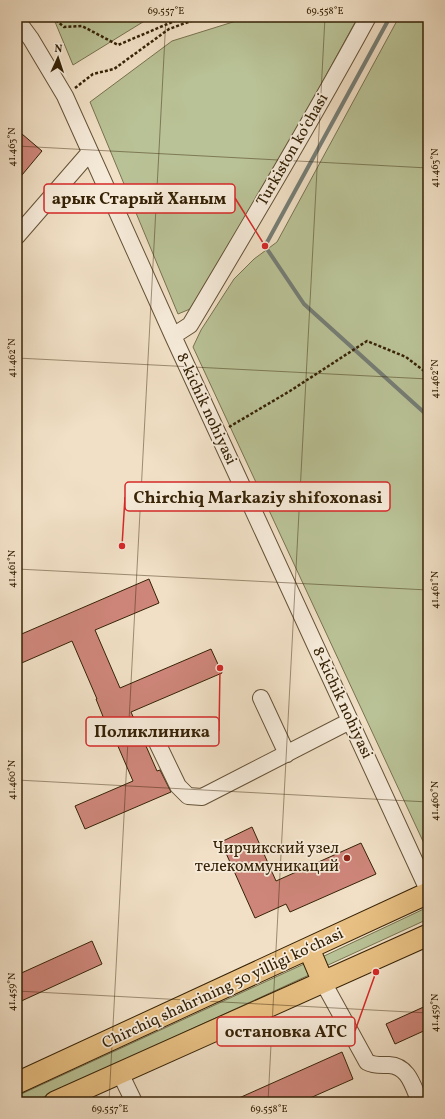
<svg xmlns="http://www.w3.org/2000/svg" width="445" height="1119" font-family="Vollkorn,serif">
	<rect width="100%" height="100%" fill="#f1e0c6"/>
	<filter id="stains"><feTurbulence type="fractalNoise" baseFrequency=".005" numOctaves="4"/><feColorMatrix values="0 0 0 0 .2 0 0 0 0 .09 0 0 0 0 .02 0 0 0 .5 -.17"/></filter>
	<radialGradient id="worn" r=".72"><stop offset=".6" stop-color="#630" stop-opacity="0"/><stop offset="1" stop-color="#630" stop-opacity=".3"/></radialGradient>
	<path fill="#b9c296" stroke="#78724e" d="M53 17H151L73 65Z
		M249 17H358L277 165 190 309 178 314 90 102 172 41Z
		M399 17H428V852L193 347 201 330 234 279 254 259 277 242Z
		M428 907V919L326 966 322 957Z
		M304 964 309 975 33 1102H17V1096Z"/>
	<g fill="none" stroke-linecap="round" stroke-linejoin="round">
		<path stroke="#757d75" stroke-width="4" d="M390 17 265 246 304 304 428 416"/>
	</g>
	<path fill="#ce867a" stroke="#362206" d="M22 134 42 151 17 181V140Z
		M149 579 159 603 95 630 120 688 211 649 222 673 131 712 157 771 160 770 171 792 85 829 75 806 133 781 108 723 106 724 96 699H97L72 641 17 665V636Z
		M252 827 276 881 361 843 376 874 290 912 286 904 255 918 221 842Z
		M92 941 102 964 17 1003V975Z
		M428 1005V1029L395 1044 386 1024Z
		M342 1052 353 1079 301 1102H230Z"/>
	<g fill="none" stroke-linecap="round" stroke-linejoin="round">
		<g stroke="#655236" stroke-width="18">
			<path id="minor" d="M17 20 31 39 65 96 173 336 428 890
				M17 236 90 152
				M173 336 190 325C251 223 311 122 368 17
				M261 698 287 754
				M152 732 178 786 188 796 202 797 350 721
				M323 982 367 1062C374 1066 382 1065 389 1065 409 1066 413 1087 420 1102
				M120 1073 134 1102"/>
		</g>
		<g stroke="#362206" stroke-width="23">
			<path id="major" d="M309 949 323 982
				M17 1083 428 893
				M55 1102 428 935"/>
		</g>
		<path stroke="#362206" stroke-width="2.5" stroke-dasharray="3 2" stroke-linecap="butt" d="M52 17 64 27 82 26 118 45 184 17
			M75 88 93 74 114 69 169 29 202 17
			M229 427 290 391 367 341 406 357 428 374"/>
		<use href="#minor" stroke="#f6ebda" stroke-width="16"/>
		<use href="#major" stroke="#e8c083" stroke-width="21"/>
	</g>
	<path fill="none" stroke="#362206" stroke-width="1" stroke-opacity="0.45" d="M17 146 428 168M17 358 428 379M17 569 428 590M17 780 428 802M17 991 428 1013M109 1102 166 17M268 1102 325 17M427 1102 428 1088"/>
	<circle fill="#8f2418" stroke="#f6ebda" stroke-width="1.5" cx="347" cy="858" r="4"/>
	<g text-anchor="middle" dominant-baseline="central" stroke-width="3.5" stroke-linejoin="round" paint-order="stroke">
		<g font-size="16" fill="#362206" stroke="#f6ebda">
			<text transform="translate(293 150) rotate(-60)">Turkiston ko‘chasi</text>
			<text transform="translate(206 409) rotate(65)">8-kichik nohiyasi</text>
			<text transform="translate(342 703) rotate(65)">8-kichik nohiyasi</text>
			<text transform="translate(223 989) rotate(-25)">Chirchiq shahrining 50 yilligi koʻchasi</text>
		</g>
		<g font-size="16" fill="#362206" stroke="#f6ebda" text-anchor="end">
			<text x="339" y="849">Чирчикский узел<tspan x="339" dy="18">телекоммуникаций</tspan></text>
		</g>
	</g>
	<path fill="none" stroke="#d62828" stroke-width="1.5" d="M265 246L235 198M122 546L125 497M220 668L219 731M376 972L355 1031"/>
	<g fill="#d62828" stroke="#f6ebda" stroke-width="1.5">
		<circle cx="265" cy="246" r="4"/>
		<circle cx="122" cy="546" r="4"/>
		<circle cx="220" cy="668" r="4"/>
		<circle cx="376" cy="972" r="4"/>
	</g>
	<g fill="#f6ebda" stroke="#d62828" stroke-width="1.5">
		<rect x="44" y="184" width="191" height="29" rx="4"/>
		<rect x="125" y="482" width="265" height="29" rx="4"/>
		<rect x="86" y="717" width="133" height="29" rx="4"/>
		<rect x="217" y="1017" width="138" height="29" rx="4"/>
	</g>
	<g font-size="17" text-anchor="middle" font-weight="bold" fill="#362206">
		<text x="139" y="204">арык Старый Ханым</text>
		<text x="258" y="503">Chirchiq Markaziy shifoxonasi</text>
		<text x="152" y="737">Поликлиника</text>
		<text x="286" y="1037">остановка АТС</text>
	</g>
	<rect width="445" height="1119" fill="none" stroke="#f1e0c6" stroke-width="44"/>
	<g transform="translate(58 58) rotate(3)" stroke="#f6ebda" stroke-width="3" paint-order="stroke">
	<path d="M0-3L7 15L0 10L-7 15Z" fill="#362206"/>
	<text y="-6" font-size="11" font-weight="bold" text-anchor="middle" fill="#362206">N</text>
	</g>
	<rect x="22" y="22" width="401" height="1075" fill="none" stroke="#362206" stroke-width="1.5"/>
	<g font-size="10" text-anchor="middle" fill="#362206">
		<text x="166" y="14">69.557°E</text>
		<text x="325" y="14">69.558°E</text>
		<text transform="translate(11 147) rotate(-90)" y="4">41.463°N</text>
		<text transform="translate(434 168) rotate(-90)" y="4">41.463°N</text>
		<text transform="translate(11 358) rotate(-90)" y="4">41.462°N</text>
		<text transform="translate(434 379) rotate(-90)" y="4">41.462°N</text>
		<text transform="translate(11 569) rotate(-90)" y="4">41.461°N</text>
		<text transform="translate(434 590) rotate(-90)" y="4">41.461°N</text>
		<text transform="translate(11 780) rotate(-90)" y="4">41.460°N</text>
		<text transform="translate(434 801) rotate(-90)" y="4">41.460°N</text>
		<text transform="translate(11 992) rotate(-90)" y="4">41.459°N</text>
		<text transform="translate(434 1013) rotate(-90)" y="4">41.459°N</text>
		<text x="110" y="1112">69.557°E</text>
		<text x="269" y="1112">69.558°E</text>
	</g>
	<rect width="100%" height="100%" filter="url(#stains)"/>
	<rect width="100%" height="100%" fill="url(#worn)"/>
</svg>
